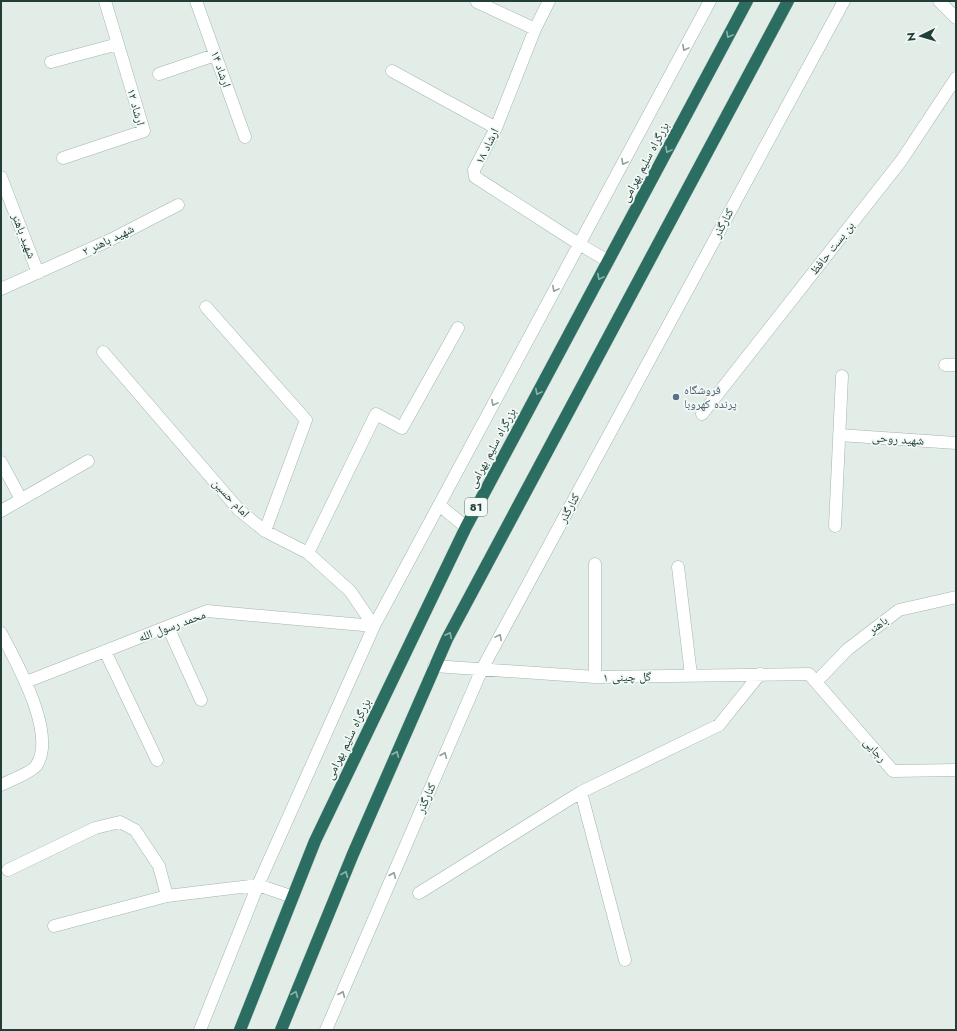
<svg xmlns="http://www.w3.org/2000/svg" width="957" height="1031" font-family="Jost,'Noto Naskh Arabic',sans-serif">
	<rect width="100%" height="100%" fill="#e2ede8"/>
	<g fill="none" stroke-linecap="round" stroke-linejoin="round">
		<g stroke="#a4b5b0" stroke-width="13">
			<path id="street" d="M196 1 245 137
				M549 1 535 29 496 128 474 170 475 177 579 244 608 261
				M939 1 956 18
				M477 2 535 29
				M51 62 118 44
				M392 71 496 128
				M159 74 215 55
				M63 158 144 131 105 1
				M1 177 38 273
				M1 289 110 240 178 205
				M206 307 306 420 265 531
				M103 352 239 510 265 531 308 553 350 591 374 626
				M945 365H956
				M702 414 901 161 956 78
				M839 435 956 443
				M1 462 21 499
				M439 505 466 527
				M1 511 88 461
				M835 526 842 376
				M308 553 376 414 402 428 458 328
				M595 564V677
				M678 567 691 675
				M168 627 201 700
				M1 633C16 662 58 735 36 766 32 772 9 781 1 785
				M105 651 157 760
				M434 666 595 677 809 674 893 771 956 770
				M26 682 207 611 374 626
				M816 682 848 649 899 610 956 597
				M8 870 95 828 120 822 135 830 159 866 167 896
				M419 893 581 792
				M54 926 167 896 258 885 293 897
				M625 960 581 792 719 725 760 674
				M200 1030 258 885 374 626 710 1
				M326 1030 482 669 844 1"/>
		</g>
		<g stroke="#c1c9c7" stroke-width="13">
			<path id="highway" d="M240 1030 315 841 466 527 747 1
				M281 1030 353 854 447 639 788 1"/>
		</g>
		<use href="#street" stroke="#fff" stroke-width="12"/>
		<use href="#highway" stroke="#2b6e61" stroke-width="12"/>
	</g>
	<defs><path id="oneway-chevron" d="M-2-3.5L2.5 0L-2 3.5" fill="none" stroke-width="1.6" stroke-linecap="round" stroke-linejoin="round"/></defs>
	<g stroke="#8fb4ac">
		<use href="#oneway-chevron" transform="translate(729 35) rotate(118)"/>
		<use href="#oneway-chevron" transform="translate(668 150) rotate(118)"/>
		<use href="#oneway-chevron" transform="translate(600 277) rotate(118)"/>
		<use href="#oneway-chevron" transform="translate(538 392) rotate(118)"/>
		<use href="#oneway-chevron" transform="translate(449 635) rotate(-63)"/>
		<use href="#oneway-chevron" transform="translate(396 754) rotate(-67)"/>
		<use href="#oneway-chevron" transform="translate(345 874) rotate(-68)"/>
		<use href="#oneway-chevron" transform="translate(295 994) rotate(-68)"/>
	</g>
	<g stroke="#909f9c">
		<use href="#oneway-chevron" transform="translate(685 48) rotate(118)"/>
		<use href="#oneway-chevron" transform="translate(624 162) rotate(118)"/>
		<use href="#oneway-chevron" transform="translate(555 289) rotate(118)"/>
		<use href="#oneway-chevron" transform="translate(494 403) rotate(118)"/>
		<use href="#oneway-chevron" transform="translate(499 637) rotate(-62)"/>
		<use href="#oneway-chevron" transform="translate(444 755) rotate(-67)"/>
		<use href="#oneway-chevron" transform="translate(393 875) rotate(-67)"/>
		<use href="#oneway-chevron" transform="translate(342 994) rotate(-67)"/>
	</g>
	<circle fill="#5c6f8a" stroke="#f3f9f6" stroke-width="1.5" cx="676" cy="397" r="4"/>
	<g text-anchor="middle" dominant-baseline="central" stroke-width="3.5" stroke-linejoin="round" paint-order="stroke">
		<rect fill="#f3f9f6" stroke="#607771" stroke-width="1" x="465" y="498" width="22" height="18" rx="3"/>
		<g font-size="11" font-weight="bold" fill="#213f38">
			<text x="476" y="507">81</text>
		</g>
		<g font-size="12" fill="#213f38" stroke="#f3f9f6">
			<text transform="translate(221 69) rotate(71)">ارشاد ۱۴</text>
			<text transform="translate(136 107) rotate(74)">ارشاد ۱۲</text>
			<text transform="translate(487 146) rotate(-64)">ارشاد ۱۸</text>
			<text transform="translate(645 162) rotate(-62)">بزرگراه سلیم بهرامی</text>
			<text transform="translate(723 223) rotate(-62)">کنارگذر</text>
			<text transform="translate(24 236) rotate(69)">شهید باهنر</text>
			<text transform="translate(108 240) rotate(-26)">شهید باهنر ۲</text>
			<text transform="translate(832 248) rotate(-52)">بن بست حافظ</text>
			<text transform="translate(898 439) rotate(4)">شهید روحی</text>
			<text transform="translate(492 448) rotate(-62)">بزرگراه سلیم بهرامی</text>
			<text transform="translate(231 498) rotate(47)">امام حسین</text>
			<text transform="translate(569 508) rotate(-62)">کنارگذر</text>
			<text transform="translate(878 625) rotate(-37)">باهنر</text>
			<text transform="translate(172 626) rotate(-20)">محمد رسول الله</text>
			<text transform="translate(627 677) rotate(-1)">گل چینی ۱</text>
			<text transform="translate(348 739) rotate(-64)">بزرگراه سلیم بهرامی</text>
			<text transform="translate(875 750) rotate(49)">رجایی</text>
			<text transform="translate(426 798) rotate(-67)">کنارگذر</text>
		</g>
		<g font-size="12" fill="#4e5e75" stroke="#f3f9f6" text-anchor="start">
			<text x="684" y="390">فروشگاه<tspan x="684" dy="14">پرنده کهروبا</tspan></text>
		</g>
	</g>
	<rect width="957" height="1031" fill="none" stroke="#213f38" stroke-width="4"/>
	<g transform="translate(921 36) rotate(265)" stroke="#f3f9f6" stroke-width="3" paint-order="stroke">
	<path d="M0-3L7 15L0 10L-7 15Z" fill="#213f38"/>
	<text y="-6" font-size="11" font-weight="bold" text-anchor="middle" fill="#213f38">N</text>
	</g>
</svg>
